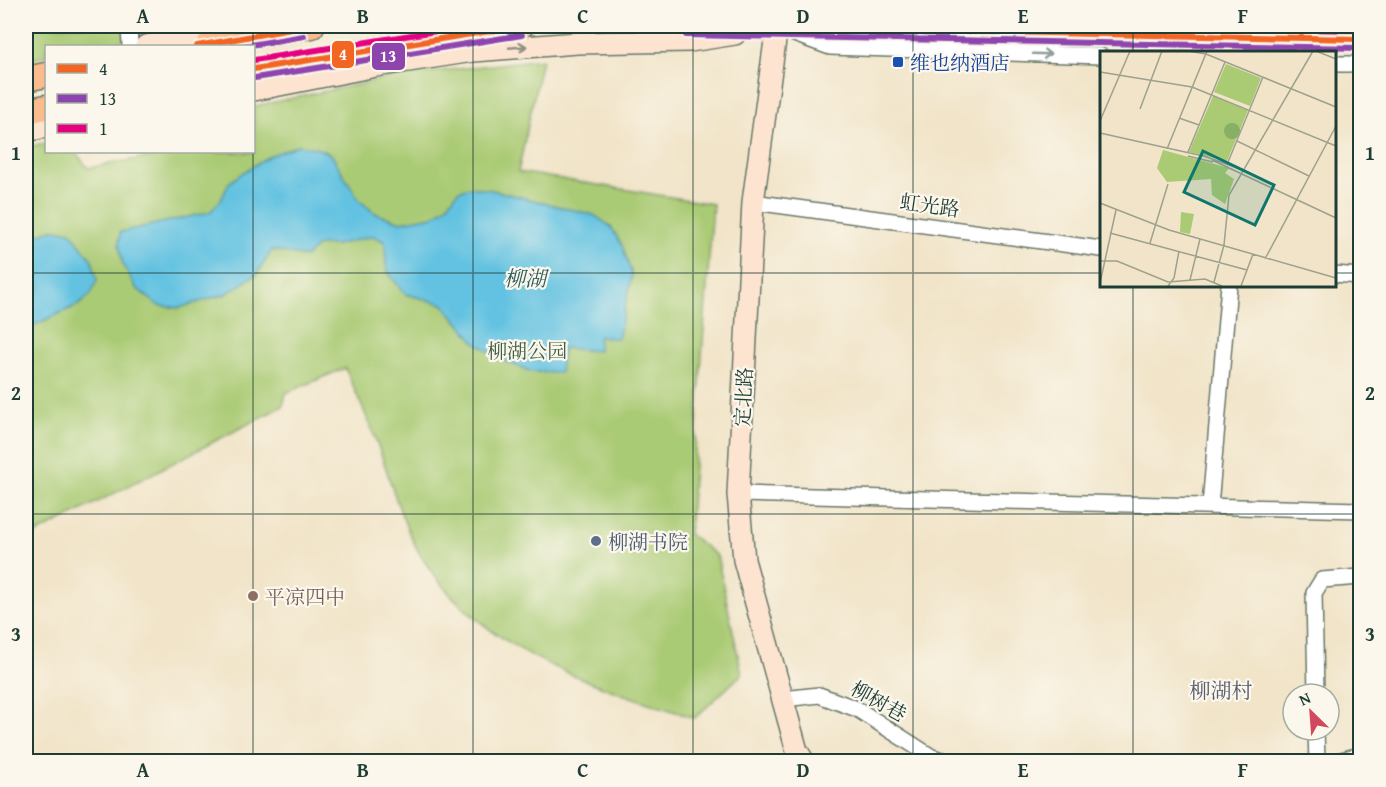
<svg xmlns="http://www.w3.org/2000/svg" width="1386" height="787" font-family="'Gentium Book Plus','Noto Serif SC',serif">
	<rect width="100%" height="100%" fill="#fbf7ec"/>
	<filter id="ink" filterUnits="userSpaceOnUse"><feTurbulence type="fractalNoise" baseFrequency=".0167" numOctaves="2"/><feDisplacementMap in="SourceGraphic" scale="12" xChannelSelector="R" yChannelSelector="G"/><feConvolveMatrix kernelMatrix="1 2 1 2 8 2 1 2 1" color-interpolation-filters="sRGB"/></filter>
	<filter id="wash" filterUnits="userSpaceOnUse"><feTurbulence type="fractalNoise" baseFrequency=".008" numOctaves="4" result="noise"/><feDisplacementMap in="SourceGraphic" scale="24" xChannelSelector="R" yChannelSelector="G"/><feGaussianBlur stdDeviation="1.35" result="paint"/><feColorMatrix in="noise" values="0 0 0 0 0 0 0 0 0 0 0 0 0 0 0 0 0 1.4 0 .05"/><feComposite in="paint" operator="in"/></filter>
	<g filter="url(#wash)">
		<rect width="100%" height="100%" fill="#f1e4c8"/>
		<path fill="#aacb74" stroke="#648454" stroke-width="1.5" d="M26 26H201L96 46H46V56L26 61Z
			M542 59 518 172 713 204 689 534 717 556 742 674 695 718C593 685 478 652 420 554 400 520 391 480 377 443 368 418 356 393 345 368L286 393 283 406 26 539V147L46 143V152H75L88 168 176 152H254V106L398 76Z"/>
		<path fill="#63c2e1" stroke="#41808a" stroke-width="1.5" d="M298 145 316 148 331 154 359 200 375 213 401 222 433 216 447 206 458 191 470 187 492 190 594 215 611 227 622 245 632 275 618 339 599 336 598 351 563 348 560 373 532 372 502 360 475 342 443 304 405 294 389 274 386 265 385 242 373 236 336 245H319L305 257 272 250 257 274 226 294 179 308 159 306 136 288 123 265 119 245 120 232 210 212 221 200 229 183 242 173 269 156Z
			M52 230 70 231 92 260 97 280 91 294 80 304 26 329V238Z"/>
	</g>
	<g filter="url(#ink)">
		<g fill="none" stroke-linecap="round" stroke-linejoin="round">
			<g stroke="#687768" stroke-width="18">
				<path id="street" d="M129 26 130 46
					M794 34 830 47 1101 56
					M1334 64H1360
					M753 202 1101 249
					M1334 274 1360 276
					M738 494 1360 510
					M1210 506 1229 285
					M1316 694 1314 593 1322 580 1360 577
					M783 699 819 695 857 709 932 757 950 762
					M1316 730 1317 762
					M1334 762 1360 755"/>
			</g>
			<g stroke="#687768" stroke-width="24">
				<path id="secondary" d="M777 26 753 202 738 494 744 560 797 751 804 762
					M146 46 228 29
					M254 90 376 66 473 51 577 43 690 41 735 34
					M26 131 46 127"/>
			</g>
			<g stroke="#687768" stroke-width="27">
				<path id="primary" d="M686 26 1360 39
					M210 43 312 26
					M254 69 521 26
					M26 79 46 75
					M26 111 46 107"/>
			</g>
			<use href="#street" stroke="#fff" stroke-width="15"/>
			<use href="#secondary" stroke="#fde4d1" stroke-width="21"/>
			<use href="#primary" stroke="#fbbb8d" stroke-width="24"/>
			<g stroke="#fbf7ec" stroke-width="10">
				<path id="bus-1" d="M686 26 1360 39
					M197 46 302 27
					M254 69 521 26"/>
			</g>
			<g stroke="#fbf7ec" stroke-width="10">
				<path id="bus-2" d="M686 35 1360 48
					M245 46 304 36
					M255 78 522 35"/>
			</g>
			<g stroke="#fbf7ec" stroke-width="10">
				<path id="bus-3" d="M1127 26 1360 30
					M254 60 468 26"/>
			</g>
			<use href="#bus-1" stroke="#f26522" stroke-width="6"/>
			<use href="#bus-2" stroke="#8e44ad" stroke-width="6"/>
			<use href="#bus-3" stroke="#e5007d" stroke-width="6"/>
		</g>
		<defs><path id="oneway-shaft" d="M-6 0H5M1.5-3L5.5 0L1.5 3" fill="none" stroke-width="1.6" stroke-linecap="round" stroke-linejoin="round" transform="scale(1.5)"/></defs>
		<use stroke="#8e9082" href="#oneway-shaft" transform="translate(518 47) rotate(-5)"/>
		<use stroke="#8f9e9a" href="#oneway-shaft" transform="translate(1042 54) rotate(2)"/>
	</g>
	<path fill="none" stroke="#1f3d34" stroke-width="1.5" stroke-opacity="0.55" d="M253 26V46M473 26V762M693 26V762M913 26V762M1133 26V52M253 152V762M26 273H1101M1334 273H1360M1133 285V762M26 514H1360"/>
	<rect fill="#1a4fb4" stroke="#fbf7ec" stroke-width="2" x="892" y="56" width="12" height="12" rx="3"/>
	<circle fill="#5c6f8a" stroke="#fbf7ec" stroke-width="2" cx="596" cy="541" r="6"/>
	<circle fill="#8d6e63" stroke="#fbf7ec" stroke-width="2" cx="253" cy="596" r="6"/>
	<g text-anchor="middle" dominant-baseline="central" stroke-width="4.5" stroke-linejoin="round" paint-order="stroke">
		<g font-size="20" fill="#164399" stroke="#fbf7ec" text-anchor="start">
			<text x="910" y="62">维也纳酒店</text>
		</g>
		<g font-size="20" fill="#1f3d34" stroke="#fbf7ec">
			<text transform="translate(930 205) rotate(8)">虹光路</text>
			<text transform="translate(743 397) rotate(-87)">定北路</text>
			<text transform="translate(879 701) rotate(29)">柳树巷</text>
		</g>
		<g font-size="20" fill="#426044" stroke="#fbf7ec">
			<text x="527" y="350">柳湖公园</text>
		</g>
		<g font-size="20" fill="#4e5e75" stroke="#fbf7ec" text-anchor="start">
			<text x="608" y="541">柳湖书院</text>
		</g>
		<g font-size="20" fill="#785e54" stroke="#fbf7ec" text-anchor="start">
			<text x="265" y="596">平凉四中</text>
		</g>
		<g font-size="21" font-style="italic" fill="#305e5f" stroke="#fbf7ec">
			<text x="525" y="278">柳湖</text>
		</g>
		<g font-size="21" fill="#5a5d6f" stroke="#fbf7ec">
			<text x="1221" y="690">柳湖村</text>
		</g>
	</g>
	<g transform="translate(1100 51)">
		<rect width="236" height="236" fill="#f1e4c8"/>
		<path d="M126 13 161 27 150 55 114 41ZM113 45 148 59 127 110 89 101ZM63 99 129 117 125 122 134 128 125 153 112 144 111 128 67 131 57 117ZM81 161 94 163 90 183 80 181Z" fill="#aacb74"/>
		<path d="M124 80a8 8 0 1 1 16 0a8 8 0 1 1-16 0Z" fill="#87af66"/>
		<path fill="none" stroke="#9da18d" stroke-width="1.5" d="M88 0 106 3 236 56M216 0 236 8M0 21 92 36 236 95M40 58 62 0M79 67 99 74M0 70 30 0M0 82 103 105M137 90 209 125M67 98 107 0M88 101 125 11M101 104 143 119M88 105 113 111M112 109 236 167M128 111 163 26M0 152 69 179 236 227M10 182 147 219M50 192 68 133M165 208 236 75M0 210H17L68 231 105 228 122 235M90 229 100 188M114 231 124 194 129 144 213 0M0 232 16 159M68 235 74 227 79 200M141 235 153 203"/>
		<path fill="#0f766e" fill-opacity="0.15" stroke="#0f766e" stroke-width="3" d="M103 100 174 134 155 174 84 141Z"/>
		<rect width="236" height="236" fill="none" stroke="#1f3d34" stroke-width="3"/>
	</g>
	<g stroke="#fbf7ec" stroke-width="2">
		<rect x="331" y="40" width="24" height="29" rx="6" fill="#f26522"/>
		<rect x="371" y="42" width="35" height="29" rx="6" fill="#8e44ad"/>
	</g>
	<g font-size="16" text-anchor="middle" font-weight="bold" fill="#fff">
		<text x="343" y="60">4</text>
		<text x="388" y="62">13</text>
	</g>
	<rect width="1386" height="787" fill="none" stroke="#fbf7ec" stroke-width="66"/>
	<rect x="45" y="45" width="210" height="108" fill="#fbf7ec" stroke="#a3ada2" stroke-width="1.5"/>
	<rect x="57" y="64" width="30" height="9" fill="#f26522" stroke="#a3ada2" stroke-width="1.5"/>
	<text x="99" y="75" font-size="18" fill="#1f3d34">4</text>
	<rect x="57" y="94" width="30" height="9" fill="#8e44ad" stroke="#a3ada2" stroke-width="1.5"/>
	<text x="99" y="105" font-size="18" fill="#1f3d34">13</text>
	<rect x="57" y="124" width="30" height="9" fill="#e5007d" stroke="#a3ada2" stroke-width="1.5"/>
	<text x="99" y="135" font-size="18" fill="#1f3d34">1</text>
	<g transform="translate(1311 712) rotate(335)"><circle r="28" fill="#fbf7ec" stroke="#a3ada2" stroke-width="1.5"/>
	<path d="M0-4.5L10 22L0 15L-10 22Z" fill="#d1495b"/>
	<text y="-9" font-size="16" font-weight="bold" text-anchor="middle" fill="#1f3d34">N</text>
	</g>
	<rect x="33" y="33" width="1320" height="721" fill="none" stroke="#1f3d34" stroke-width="2"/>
	<g font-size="20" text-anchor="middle" font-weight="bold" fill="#1f3d34">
		<text x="143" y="23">A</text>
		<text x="363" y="23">B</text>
		<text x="583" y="23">C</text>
		<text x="803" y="23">D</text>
		<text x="1023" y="23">E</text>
		<text x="1243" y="23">F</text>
		<text x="16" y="160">1</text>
		<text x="1370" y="160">1</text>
		<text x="16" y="400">2</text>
		<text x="1370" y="400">2</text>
		<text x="16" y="641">3</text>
		<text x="1370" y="641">3</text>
		<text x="143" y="777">A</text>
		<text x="363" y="777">B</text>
		<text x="583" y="777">C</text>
		<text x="803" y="777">D</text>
		<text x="1023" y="777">E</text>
		<text x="1243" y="777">F</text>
	</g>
</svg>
